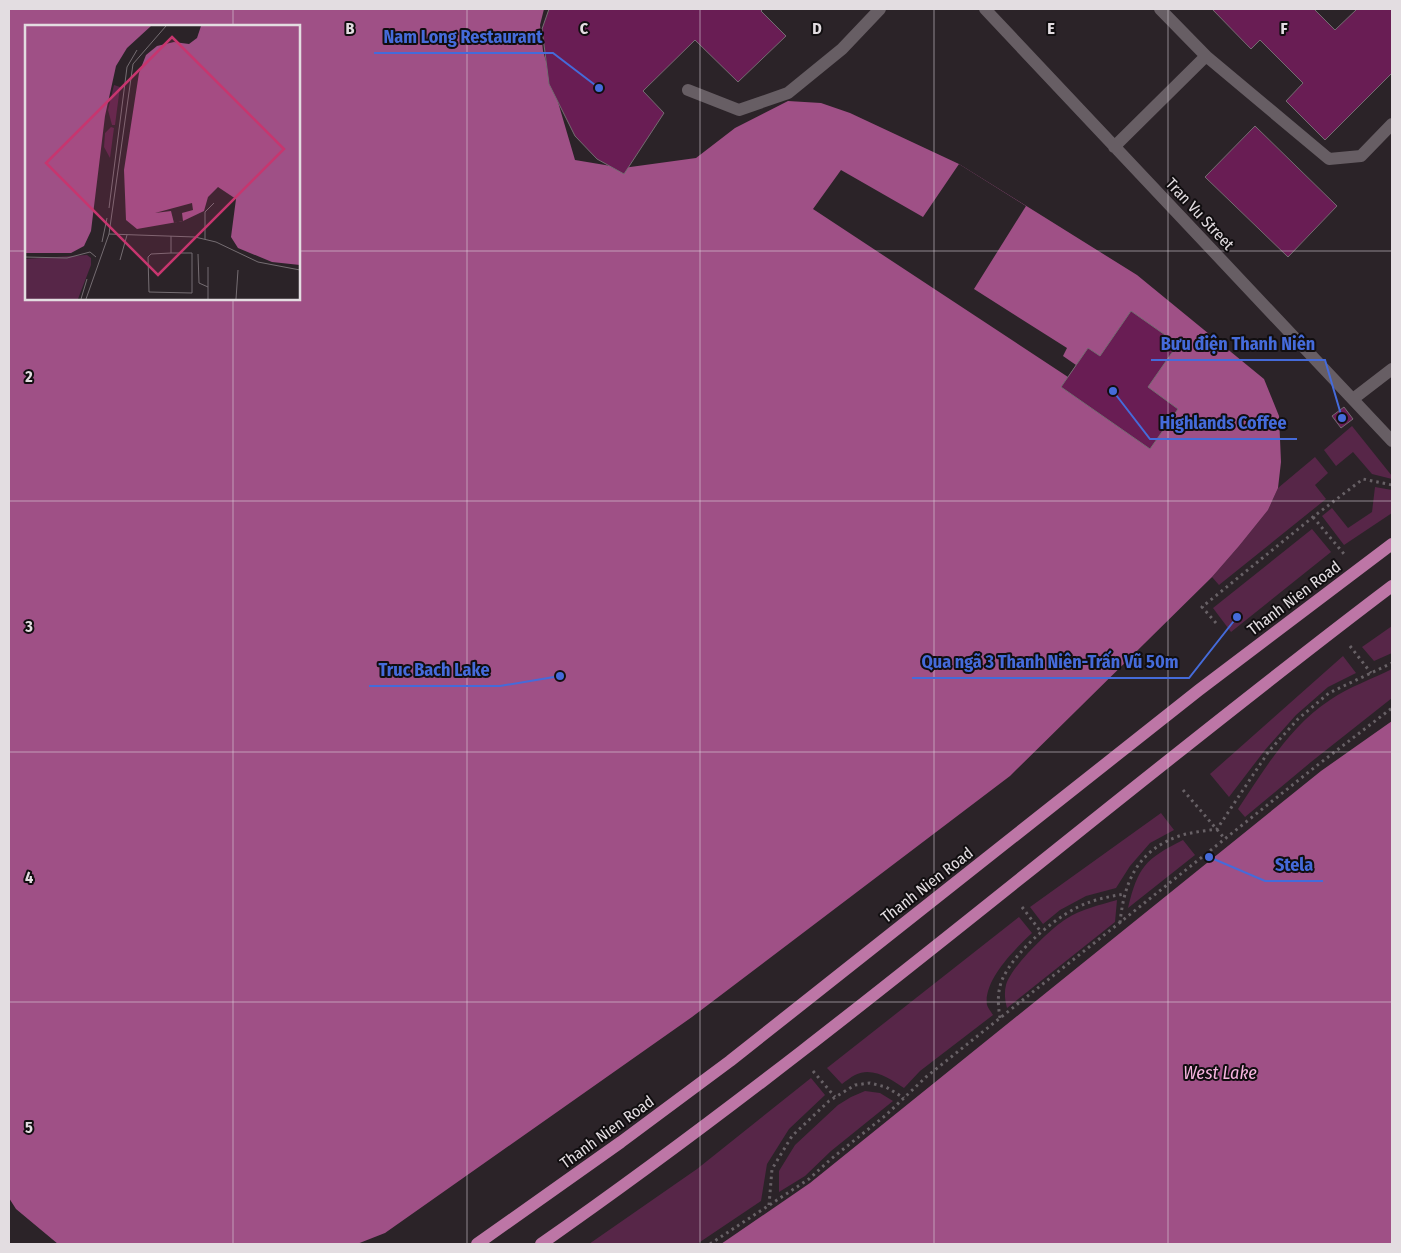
<svg xmlns="http://www.w3.org/2000/svg" width="1401" height="1253" font-family="'Fira Sans Condensed',sans-serif">
	<rect width="100%" height="100%" fill="#2b2328"/>
	<path fill="#572648" d="M1352 426 1392 476V479L1372 474 1353 452 1336 466 1324 450Z
		M1315 457 1328 473 1315 485 1326 499 1219 585 1212 577 1239 546 1268 510 1278 488Z
		M1375 487 1392 490V513L1344 545 1322 516 1332 508 1348 528 1372 512Z
		M1312 529 1331 552 1231 632 1213 608Z
		M1392 626V653L1374 661 1362 647Z
		M1343 656 1356 673 1328 687 1296 715 1265 750 1229 797 1210 774Z
		M1392 669V698L1311 762 1245 817 1238 809C1264 770 1289 727 1330 700 1349 687 1372 679 1392 669Z
		M1161 813 1174 830 1150 843 1130 866 1116 888 1086 896 1060 910 1043 924 1030 907Z
		M1183 840 1195 855 1128 908C1138 867 1145 859 1183 840Z
		M1117 900 1115 922 1007 1008C1005 1001 1004 993 1006 985 1011 967 1050 929 1066 919 1081 909 1100 905 1117 900Z
		M1019 917 1032 933C1016 948 983 980 987 1005 988 1008 991 1012 993 1015L920 1071 904 1088C891 1079 872 1066 855 1075 851 1077 846 1081 842 1084L827 1068Z
		M811 1078 825 1095 789 1129 767 1164 761 1201 697 1244H589L697 1169Z
		M865 1091 880 1093 893 1101 831 1151 805 1176 779 1192V1171L795 1145 838 1105 851 1097Z"/>
	<path fill="#9f5086" fill-rule="evenodd" d="M9 9H544L540 25 543 51 575 160 623 168 696 158 735 128 788 101 821 103 850 113 959 164 1137 275 1264 379 1279 416 1281 462 1278 488 1268 510 1239 546 1212 577 1010 776 692 1017 385 1233 357 1244H58L16 1209 9 1198ZM26 26H299V299H26Z
		M1392 721V1244H721L810 1183 1321 771Z"/>
	<path fill="#2b2328" d="M959 164 1026 206 974 289 1067 348 1063 356 1076 365 1068 377 813 209 841 170 923 217Z"/>
	<path fill="#691d54" stroke="#756c72" d="M549 9H763L761 11 786 36 738 82 695 40 643 91 664 113 624 174 597 159 575 136 549 84 542 29Z
		M1212 9H1314L1335 30 1357 9H1392V73L1325 140 1286 101 1303 83 1260 40 1251 49Z
		M1255 126 1337 206 1288 257 1205 177Z
		M1131 311 1178 344 1148 387 1178 409 1150 449 1061 387 1088 348 1100 356Z
		M1344 407 1353 419 1341 428 1332 416Z"/>
	<g fill="none" stroke-linecap="round" stroke-linejoin="round">
		<path stroke="#686166" stroke-width="3" stroke-dasharray="2.5 4" stroke-linecap="butt" d="M1313 517 1344 554
			M1216 623 1202 607 1313 517 1363 479 1392 485
			M1350 646 1371 673
			M1183 790 1225 839
			M1022 907 1041 932
			M1120 923C1124 882 1137 851 1179 836 1191 832 1205 831 1217 829L1269 751 1298 719 1329 693 1392 663
			M1000 1018C998 1005 997 993 1002 980 1015 950 1060 912 1090 902 1101 898 1113 896 1124 894
			M813 1071 835 1097
			M769 1205 772 1169 792 1136 829 1101 855 1085 870 1083 886 1087 904 1098
			M710 1244 809 1179 831 1159 886 1115 926 1077 1315 767 1392 708"/>
		<path stroke="#675e64" stroke-width="12" d="M985 9 1392 441
			M1206 56 1329 159 1361 156 1392 124
			M688 90 739 110 788 93 842 49 880 9
			M1114 147 1206 56 1160 9
			M1353 399 1392 369"/>
		<path stroke="#bd76a6" stroke-width="12" d="M477 1244 621 1142 730 1061 1199 690 1392 544
			M541 1244C835 1039 1106 802 1392 586"/>
	</g>
	<path fill="none" stroke="#e3dde1" stroke-width="1" stroke-opacity="0.55" d="M233 9V26M467 9V1244M700 9V1244M934 9V1244M1168 9V1244M9 251H26M299 251H1392M233 299V1244M9 501H1392M9 752H1392M9 1002H1392"/>
	<g text-anchor="middle" dominant-baseline="central" stroke-width="4" stroke-linejoin="round" paint-order="stroke">
		<g font-size="16" fill="#e3dde1" stroke="#110e10">
			<text transform="translate(1200 214) rotate(47)">Tran Vu Street</text>
			<text transform="translate(1294 598) rotate(-37)">Thanh Nien Road</text>
			<text transform="translate(927 885) rotate(-38)">Thanh Nien Road</text>
			<text transform="translate(607 1132) rotate(-36)">Thanh Nien Road</text>
		</g>
		<g font-size="18" font-style="italic" fill="#f6b4de" stroke="#110e10">
			<text x="1220" y="1073">West Lake</text>
		</g>
	</g>
	<g transform="translate(25 25)">
		<rect width="275" height="275" fill="#2b2328"/>
		<path d="M89 60 95 62 90 100H87L83 85ZM86 102 89 103 85 133 79 122 80 108ZM62 230 66 233V240L53 274H0V234Z" fill="#572648"/>
		<path d="M0 1H126L102 23 91 41 80 91 66 206 59 221 46 228H0ZM176 1H275V240L247 237 213 223 206 212 211 174 193 162 183 172 179 186 158 196 112 204 101 195 99 145 114 48 121 30 132 21 149 17 164 19 172 13Z" fill="#9f5086"/>
		<path d="M167 178 168 185 157 188 158 196 149 198 146 186 130 188Z" fill="#2b2328"/>
		<path fill="none" stroke="#756d72" stroke-width="1" d="M84 183 102 42 112 25M84 209 170 212 191 217 233 237 275 245M180 214V187L189 178M77 217 82 193M146 228 126 229 123 232 124 267 167 268V228H146V211M173 229 174 258 183 262M0 232 42 233 65 227 71 232M95 235 102 210M183 242V274M56 274 62 254M61 274 84 209 108 39 141 1M211 274 213 245"/>
		<path fill="#c7366f" fill-opacity="0.15" stroke="#c7366f" stroke-width="2.5" d="M147 12 259 124 133 250 21 138Z"/>
		<rect width="275" height="275" fill="none" stroke="#e3dde1" stroke-width="2.5"/>
	</g>
	<g font-size="16" text-anchor="middle" font-weight="bold" fill="#e3dde1" stroke="#110e10" stroke-width="4" stroke-linejoin="round" paint-order="stroke">
		<text x="350" y="34">B</text>
		<text x="584" y="34">C</text>
		<text x="817" y="34">D</text>
		<text x="1051" y="34">E</text>
		<text x="1284" y="34">F</text>
		<text x="29" y="382">2</text>
		<text x="29" y="632">3</text>
		<text x="29" y="883">4</text>
		<text x="29" y="1133">5</text>
	</g>
	<path fill="none" stroke="#456bda" stroke-width="2" d="M599 88L553 53H374M1342 418L1325 360H1151M1113 391L1150 439H1297M1237 617L1189 678H912M560 676L500 686H369M1209 857L1265 881H1323"/>
	<g fill="#456bda" stroke="#110e10" stroke-width="2">
		<circle cx="599" cy="88" r="5"/>
		<circle cx="1342" cy="418" r="5"/>
		<circle cx="1113" cy="391" r="5"/>
		<circle cx="1237" cy="617" r="5"/>
		<circle cx="560" cy="676" r="5"/>
		<circle cx="1209" cy="857" r="5"/>
	</g>
	<g font-size="18" text-anchor="middle" font-weight="bold" fill="#456bda" stroke="#110e10" stroke-width="4" stroke-linejoin="round" paint-order="stroke">
		<text x="463" y="43">Nam Long Restaurant</text>
		<text x="1238" y="350">Bưu điện Thanh Niên</text>
		<text x="1223" y="429">Highlands Coffee</text>
		<text x="1050" y="668">Qua ngã 3 Thanh Niên-Trấn Vũ 50m</text>
		<text x="434" y="676">Truc Bach Lake</text>
		<text x="1294" y="871">Stela</text>
	</g>
	<rect width="1401" height="1253" fill="none" stroke="#e3dde1" stroke-width="20"/>
</svg>
